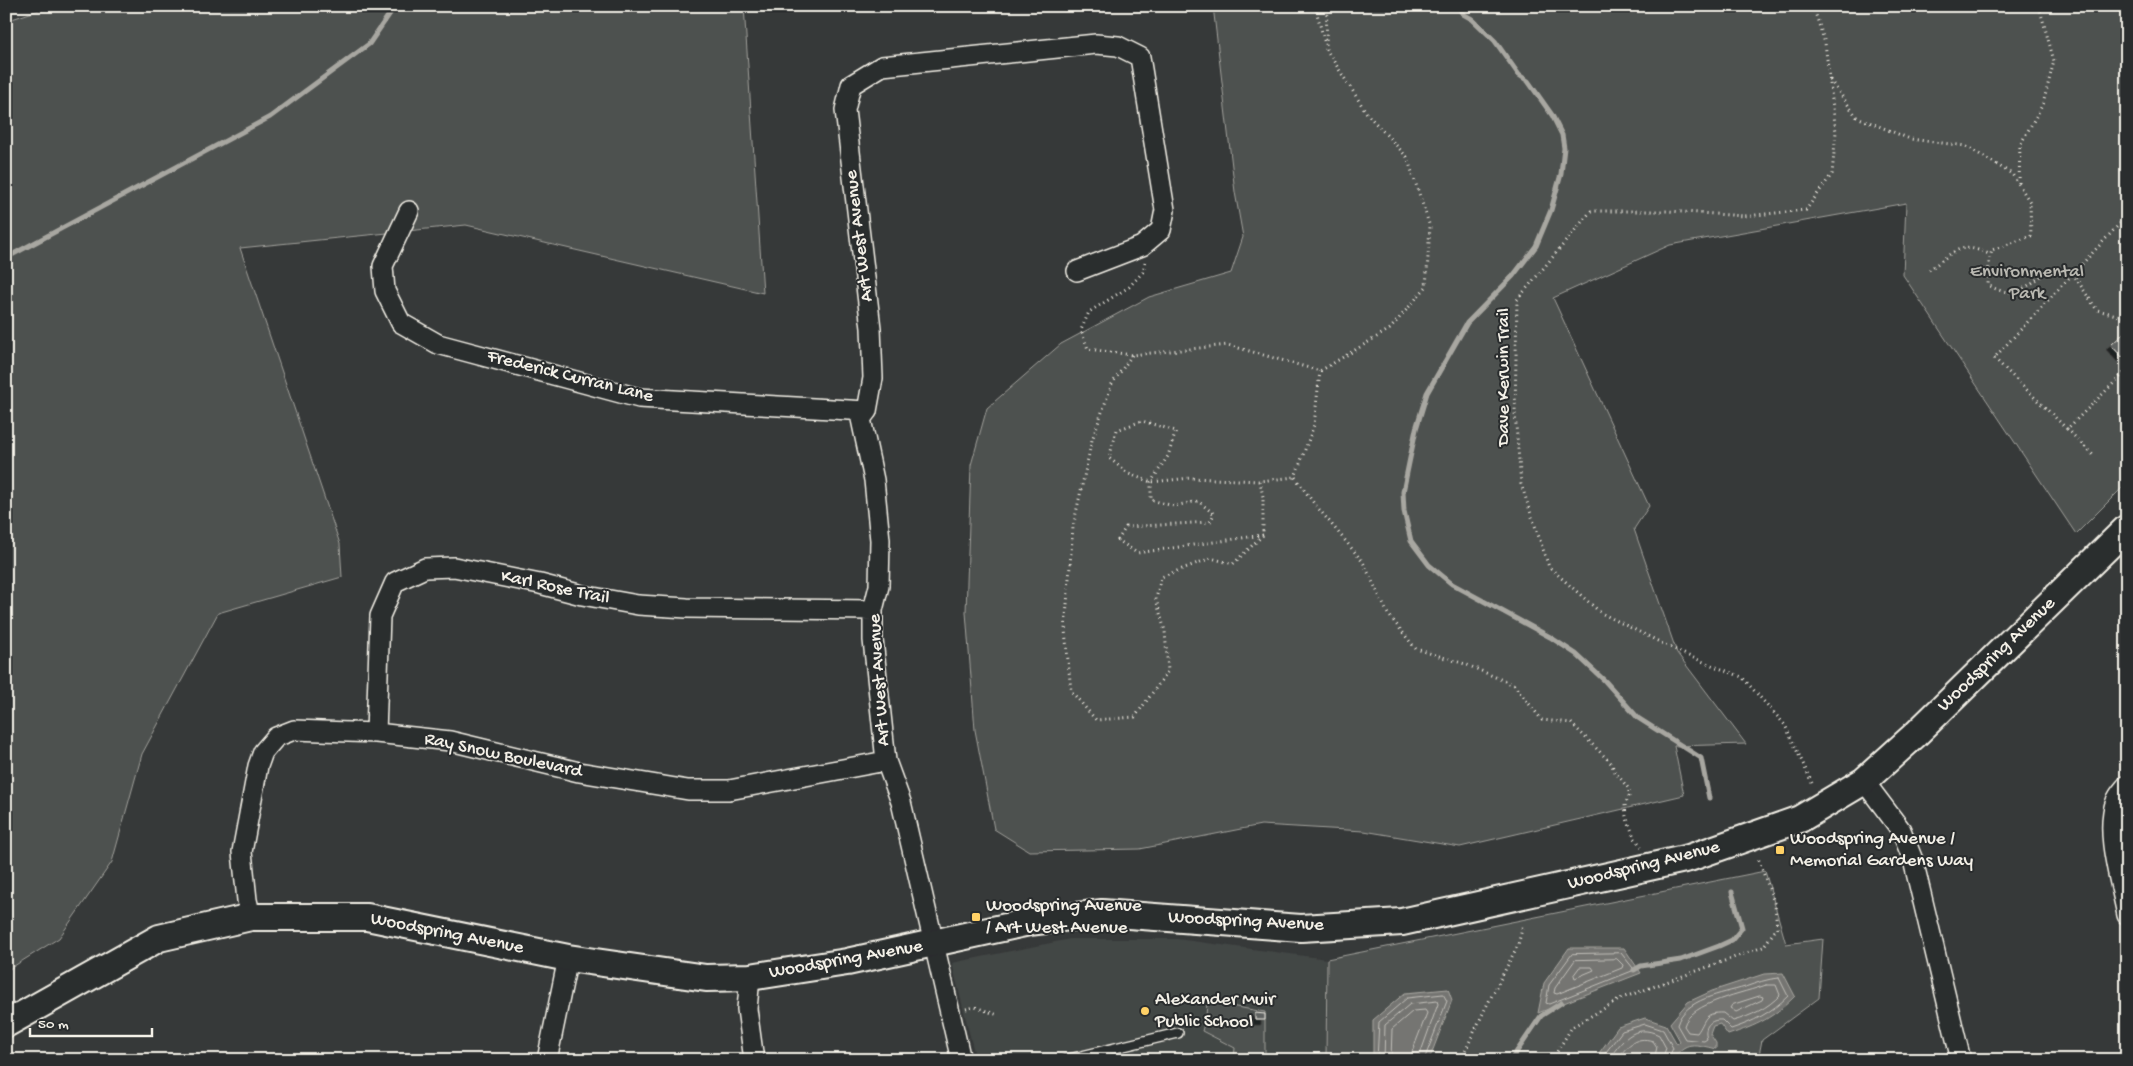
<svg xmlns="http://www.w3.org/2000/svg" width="2133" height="1066" font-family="'Gochi Hand',sans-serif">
	<defs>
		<filter id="shadow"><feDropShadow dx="-4.5" dy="4.5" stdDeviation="0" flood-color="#0009"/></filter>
	</defs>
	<rect width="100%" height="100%" fill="#363939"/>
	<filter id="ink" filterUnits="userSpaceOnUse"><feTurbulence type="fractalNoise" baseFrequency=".02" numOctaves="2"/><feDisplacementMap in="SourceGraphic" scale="10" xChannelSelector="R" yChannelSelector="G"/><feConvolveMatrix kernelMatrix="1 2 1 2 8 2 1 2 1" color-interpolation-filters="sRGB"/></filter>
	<g filter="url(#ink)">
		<path fill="#434645" d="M1070 939H1177L1327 959 1326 1060H976L952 963Z"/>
		<path fill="#4e514f" stroke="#a1a19c" d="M51 6H744L763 293 466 225 240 248 340 544 342 577 218 613 142 754 112 862 59 938 6 971V21Z
			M1213 6H2127V483L2076 534 1903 275 1906 203 1670 245 1553 298 1649 506 1634 529 1677 653 1746 744 1674 746 1684 795 1460 847 1364 831 1261 825 1140 849 1029 851 994 829 975 730 966 612 971 465 987 408 1061 344 1149 297 1231 273 1243 237 1235 192Z
			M1765 871 1786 944 1823 939 1819 998 1762 1040 1758 1060H1326L1327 959Z
			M1207 1002 1265 1012V1060H1234L1235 1048 1202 1031 1206 1017Z"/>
		<path fill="#757572" stroke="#a8a7a1" d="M1569 948H1624L1641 973 1538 1013 1544 983Z
			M1783 973 1795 996C1773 1018 1758 1025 1728 1035L1720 1024 1713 1026 1710 1034 1716 1043V1049C1694 1044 1686 1040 1672 1060H1594L1618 1027 1645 1018 1666 1025 1677 1044 1680 1041 1670 1023 1688 1002 1712 991 1764 974Z
			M1448 989 1452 1000 1429 1060H1373V1020L1405 993Z"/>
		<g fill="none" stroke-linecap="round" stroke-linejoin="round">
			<path stroke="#c1bfb9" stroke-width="1" d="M1621 953 1633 968 1632 971 1549 1004 1546 1003 1549 985 1572 954Z
				M1617 959 1623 965 1622 968 1557 994 1554 993 1555 988 1575 960Z
				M1580 967H1592L1594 970 1575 978 1574 975Z
				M1779 978 1788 996C1772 1012 1753 1022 1731 1029L1722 1020C1710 1019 1703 1027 1707 1039L1704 1041 1685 1039 1677 1025C1685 998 1722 994 1745 987 1757 983 1766 979 1779 978Z
				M1766 985H1776L1780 995C1768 1008 1751 1016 1733 1021L1723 1013C1703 1012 1706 1021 1697 1033L1688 1032 1684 1026C1690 1002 1745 993 1766 985Z
				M1760 996 1763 997 1762 1000 1736 1012 1730 1008 1732 1005Z
				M1377 1060 1379 1022 1407 998 1443 994 1447 1001 1424 1060
				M1384 1060 1385 1025 1410 1004 1437 1001 1438 1004 1418 1060
				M1391 1060 1392 1029 1413 1011 1425 1010 1427 1013 1412 1052 1411 1060
				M1600 1060 1622 1031 1645 1024 1663 1030 1673 1048 1668 1060
				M1608 1060C1621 1042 1634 1022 1659 1035L1666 1048 1662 1060
				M1617 1060C1626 1047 1635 1035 1653 1041L1657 1047 1654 1060"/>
			<path stroke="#a8a7a1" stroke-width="5" d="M1457 6 1463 14 1472 19 1495 41 1519 75 1528 81 1552 115 1562 135 1564 148 1561 174 1551 210 1536 246 1513 276 1467 323 1427 393 1416 429 1403 492 1404 511 1411 541 1429 565 1452 584 1550 637 1576 654 1605 681 1638 718 1701 758 1709 798
				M6 258 270 117 369 44 395 6
				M1634 970 1641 966 1681 960 1719 946 1732 940 1742 928 1732 892
				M1511 1060 1541 1016 1561 1003"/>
		</g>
		<path fill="#616362" stroke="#f4f1e8" filter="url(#shadow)" d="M2127 330V352L2122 357 2111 345Z
			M1255 1013 1265 1014V1020H1255Z"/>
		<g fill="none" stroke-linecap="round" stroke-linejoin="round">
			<g stroke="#f4f1e8" stroke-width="12">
				<path id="lane" d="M1065 1060 1178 1033"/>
			</g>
			<g stroke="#f4f1e8" stroke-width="22">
				<path id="street" d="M409 211 383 266 385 291 401 323 438 344 639 398 867 411
					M376 733 380 616 395 582 425 568 454 567 540 584 582 595 638 605 687 608 873 610
					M1864 781 1901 830 1913 860 1961 1060
					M2127 785C2123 790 2118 795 2116 801 2104 831 2121 883 2127 915
					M251 917 247 900 242 852 258 766 263 752 276 737 294 730 376 733 450 741 579 772 688 790H729L886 761
					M750 977 747 1009 754 1060
					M547 1060 568 958
					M961 1060 901 802 886 761 873 640V610L879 586 880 540 874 480 861 419 867 411 873 378 871 328 845 110 851 85 882 66 1096 44 1118 46 1140 57 1165 210 1161 230 1142 246 1077 271"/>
			</g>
			<g stroke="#f4f1e8" stroke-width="30">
				<path id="secondary" d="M6 1024 159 938 251 917H367L568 958 706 978 750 977 847 962 1029 922 1102 913 1301 928 1402 922 1689 858 1800 819 1864 781 1916 734 2127 528"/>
			</g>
			<path stroke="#f4f1e8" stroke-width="3" stroke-dasharray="1 4" stroke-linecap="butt" d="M1315 6 1325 44
				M1830 80 1857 117 1910 139 1966 146 2012 174 2030 202 2031 236 1992 250 1989 262 1988 285C2016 301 2027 286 2049 270L2073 274 2097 310 2124 317 2127 321
				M2019 183 2020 145 2043 104 2054 61 2039 6
				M2127 216 1994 358 2067 429 2127 370
				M1145 262 1143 272 1129 287 1089 312 1081 330 1088 349 1132 355 1228 345 1320 371 1390 329 1426 287 1430 227 1407 157 1368 115 1326 49 1327 6
				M1929 270C1954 252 1959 240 1991 255
				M1132 355 1112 384 1092 440 1073 527 1065 630 1071 691 1096 720 1135 717 1168 671 1165 631 1156 599 1161 577 1211 558 1233 564 1263 535V497L1260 481
				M1320 371 1314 425 1295 477 1313 502 1363 562 1388 614 1416 649 1465 664 1514 685 1542 720 1571 723 1611 763 1615 772 1629 789V796L1625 805 1626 816 1634 837 1642 847
				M2067 429 2095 457
				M1263 535 1137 553 1118 540 1126 527 1210 522 1214 514 1198 501 1174 506 1151 500V482L1168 456 1176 431 1142 421 1117 430 1109 458 1129 474 1151 482 1190 478 1260 481 1295 477
				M1812 783 1785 725 1742 677 1686 655 1601 613 1549 567 1521 484 1515 413 1517 300 1591 211H1668L1745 216 1806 210 1832 174 1836 132 1825 43 1813 6
				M966 1009 975 1007 998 1015
				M1461 1060 1485 1009 1518 945 1523 925
				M1552 1060 1572 1027 1622 998 1763 947 1777 928 1775 905 1758 858"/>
			<use href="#lane" stroke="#2a2d2e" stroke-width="9"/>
			<use href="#street" stroke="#2a2d2e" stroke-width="19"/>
			<use href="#secondary" stroke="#2a2d2e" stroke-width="26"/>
		</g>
	</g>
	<g fill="#ffd166" stroke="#2a2d2e" stroke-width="2">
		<rect x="1775" y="845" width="10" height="10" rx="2.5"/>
		<rect x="971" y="912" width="10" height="10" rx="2.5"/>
		<circle cx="1145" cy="1011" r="5"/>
	</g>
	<g text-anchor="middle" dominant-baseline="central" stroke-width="4" stroke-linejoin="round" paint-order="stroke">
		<g font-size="19" fill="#f4f1e8" stroke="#2a2d2e">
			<text transform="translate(860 236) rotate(-97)">Art West Avenue</text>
			<text transform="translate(570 377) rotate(14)">Frederick Curran Lane</text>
			<text transform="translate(1504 377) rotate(-90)">Dave Kerwin Trail</text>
			<text transform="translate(555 588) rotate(12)">Karl Rose Trail</text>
			<text transform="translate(1997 655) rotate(-44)">Woodspring Avenue</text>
			<text transform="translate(880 680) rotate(-94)">Art West Avenue</text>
			<text transform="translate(503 756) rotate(12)">Ray Snow Boulevard</text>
			<text transform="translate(1644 866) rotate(-14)">Woodspring Avenue</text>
			<text transform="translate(1246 922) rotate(3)">Woodspring Avenue</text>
			<text transform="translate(447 934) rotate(11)">Woodspring Avenue</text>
			<text transform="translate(846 960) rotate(-10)">Woodspring Avenue</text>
		</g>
		<g font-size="19" fill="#bab9b2" stroke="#2a2d2e">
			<text x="2027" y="272">Environmental<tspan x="2027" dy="22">Park</tspan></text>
		</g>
		<g font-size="19" fill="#f4f1e8" stroke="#2a2d2e" text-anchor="start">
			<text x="1790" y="839">Woodspring Avenue /<tspan x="1790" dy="22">Memorial Gardens Way</tspan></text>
			<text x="986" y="906">Woodspring Avenue<tspan x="986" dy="22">/ Art West Avenue</tspan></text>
			<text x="1155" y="1000">Alexander Muir<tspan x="1155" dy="22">Public School</tspan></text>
		</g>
	</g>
	<rect width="2133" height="1066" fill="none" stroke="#2a2d2e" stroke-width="25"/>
	<rect x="12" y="12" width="2108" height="1041" fill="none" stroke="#f4f1e8" stroke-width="2" filter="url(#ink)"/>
	<path d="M30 1028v8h122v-8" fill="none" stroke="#f4f1e8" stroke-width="2.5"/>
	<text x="38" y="1028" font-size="15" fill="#f4f1e8" stroke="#2a2d2e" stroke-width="4" paint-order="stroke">50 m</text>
</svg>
